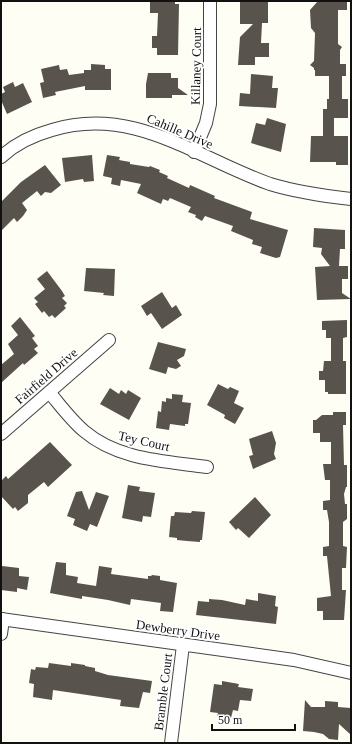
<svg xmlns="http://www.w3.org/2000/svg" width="352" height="744" font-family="Georgia,serif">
	<rect width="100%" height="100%" fill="#fefef5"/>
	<path fill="#59534e" d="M150 1H175V4H179L178 55H157V48H152V36H157L158 13H150Z
		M240 1H268V23H262L261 43H269V57H255V65H238L240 37 253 24H240Z
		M318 1H347V10H338V44L342 47 340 50V64H346V76H342V99H348V118H334V136H348V165H336V162H310L311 136H323V109H327V99H329V76H315V70H314V68L310 65 314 61 315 33 311 28 310 10Z
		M91 64 105 65V69H111V90H85V86L55 92 56 95 43 98 40 83 44 82 41 69 59 65 60 70 67 69 69 75 84 73V70H91Z
		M148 73H171V78H178V88L188 95H172V98H146V84Z
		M251 74 273 76 272 88H278L276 108 239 106 240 93 250 94Z
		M13 82 15 87 23 83 32 102 7 114 1 100V94L5 92 3 87Z
		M267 118 286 124 281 152 251 143 256 123 265 125Z
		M92 155 94 181 84 182 83 179 65 182 62 158Z
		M107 155 120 157 119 160 130 162V164L149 167 150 166 160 170 159 172 168 176 167 178 189 188 190 185 215 196 214 198 252 212 250 219 288 230 280 257 276 258 260 253 262 247 252 244 253 240 231 231 233 226 205 216 202 221 195 217 196 215 188 212 191 207 170 198 168 201 163 199 161 204 137 193 141 184 121 180 120 186 111 184 112 178 103 176Z
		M45 165 61 185 51 193 45 192 41 196 37 191 22 203 27 210 23 216 17 222 14 218 1 231V202L21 182Z
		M314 228 345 230V249H340L339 266H348V279H342V293L351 299 317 300 315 267 330 266 321 254 322 248 313 247Z
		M86 268 115 269 114 296 103 295 104 293 84 291Z
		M47 271 62 291 65 296 62 298 67 303 64 306 66 308 55 318 52 315 49 317 44 311 42 313 35 304 38 302 34 298 45 289 37 279Z
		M162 292 172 308 176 305 182 315 162 329 151 313 147 316 141 306Z
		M20 317 35 336 32 338 38 346 34 349 38 353 24 365 23 363 1 383V365L14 354 8 344 18 335 11 326Z
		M347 320V337L343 338V361H346V394H328V392H325V380H319V371H323L324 361H331V338H326V330H322V321Z
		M158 342 186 349 184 356 177 360 181 366 176 369 168 367 166 374 149 369Z
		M218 384 228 389 230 387 239 391 234 403 244 408 235 424 224 418 225 415 207 405Z
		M110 388 119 394 121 390 126 394 128 390 141 398 129 420 100 404Z
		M172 394 183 395 182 402 191 403 188 424H185V426L170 424 169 430 156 428 158 411 161 412 162 401 166 402V398L172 399Z
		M333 412H346V425H343L344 465H347V487H346L344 494 345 504H347V519L343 522V546L347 547 346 568H342V590H346L344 620H323V611H317V598L331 596 327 556H323V547L329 546V522L327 510H323V501L330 500V480H325L323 464H331V442H320V433H313V420H316L322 415H333Z
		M272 431 276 443 274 454 276 459 253 469 249 456 253 455 249 439Z
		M50 442 72 465 48 487 44 482 28 495V503L18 511 15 507 13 509 1 496V481L6 476 8 479Z
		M128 485 140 487 139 491 155 493 151 517 143 516 142 522 122 518Z
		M82 491 89 510 96 492 109 496 97 527 90 524 87 531 73 525 75 519 67 516 76 492Z
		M255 497 271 515 249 538 238 528 236 530 229 522Z
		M192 511 205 512 202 540H200V542L187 541 177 540V538L169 537 171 516H174L175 512 191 513Z
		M56 562 66 563V575L78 577 77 583 96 586 99 566 112 568 111 574 148 579V576H151L152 575 160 576V580L177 583 173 612 160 611 161 603 131 599 130 605 108 600 82 596V599L50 593Z
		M2 566 19 568V576L29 577 27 590 17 588V592L1 590Z
		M258 593 276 596 275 606 278 607 276 624 196 615 198 601 209 602V599L222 600 245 605 246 599 258 601Z
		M49 663 71 666V663L85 665V666L95 668V671L108 675 152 681 150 693 143 692 139 708 120 706 121 700 53 690 52 700 33 697 34 684 29 683 31 669 35 670 36 667 48 668Z
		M222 681 239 684 238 687 253 689 251 701 240 700 238 711 233 710 231 718 217 716 218 713 210 712 214 684 222 685Z
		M305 700 311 707H325V701L338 702V707L351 708V735L339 724 338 740 329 739 323 734 314 732 303 731Z"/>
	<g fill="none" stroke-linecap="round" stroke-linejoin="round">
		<g stroke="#444" stroke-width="14">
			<path id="street" d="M194 152 206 123 210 104V1
				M1 157C15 144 34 135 52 130 134 105 196 158 270 184 296 192 324 196 351 199
				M49 392C60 405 71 420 84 431 118 460 164 461 207 467
				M1 434 109 340
				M1 619 294 660 351 673
				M1 634 3 619
				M171 743 183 645"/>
		</g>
		<use href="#street" stroke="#fff" stroke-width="12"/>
	</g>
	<g text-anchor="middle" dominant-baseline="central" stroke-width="4" stroke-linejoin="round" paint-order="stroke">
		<g font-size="13" fill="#111" stroke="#fff">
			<text transform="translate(196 66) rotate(-89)">Killaney Court</text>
			<text transform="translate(180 131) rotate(23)">Cahille Drive</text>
			<text transform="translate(46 376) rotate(-41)">Fairfield Drive</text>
			<text transform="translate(144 441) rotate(13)">Tey Court</text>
			<text transform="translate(178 630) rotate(8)">Dewberry Drive</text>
			<text transform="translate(163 692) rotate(-83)">Bramble Court</text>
		</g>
	</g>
	<rect width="352" height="744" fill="none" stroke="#111111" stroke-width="4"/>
	<path d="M212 724v6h83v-6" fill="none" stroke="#111111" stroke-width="2"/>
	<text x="218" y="724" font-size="12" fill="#111111" stroke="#ffffff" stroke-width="3" paint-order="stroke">50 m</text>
</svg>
